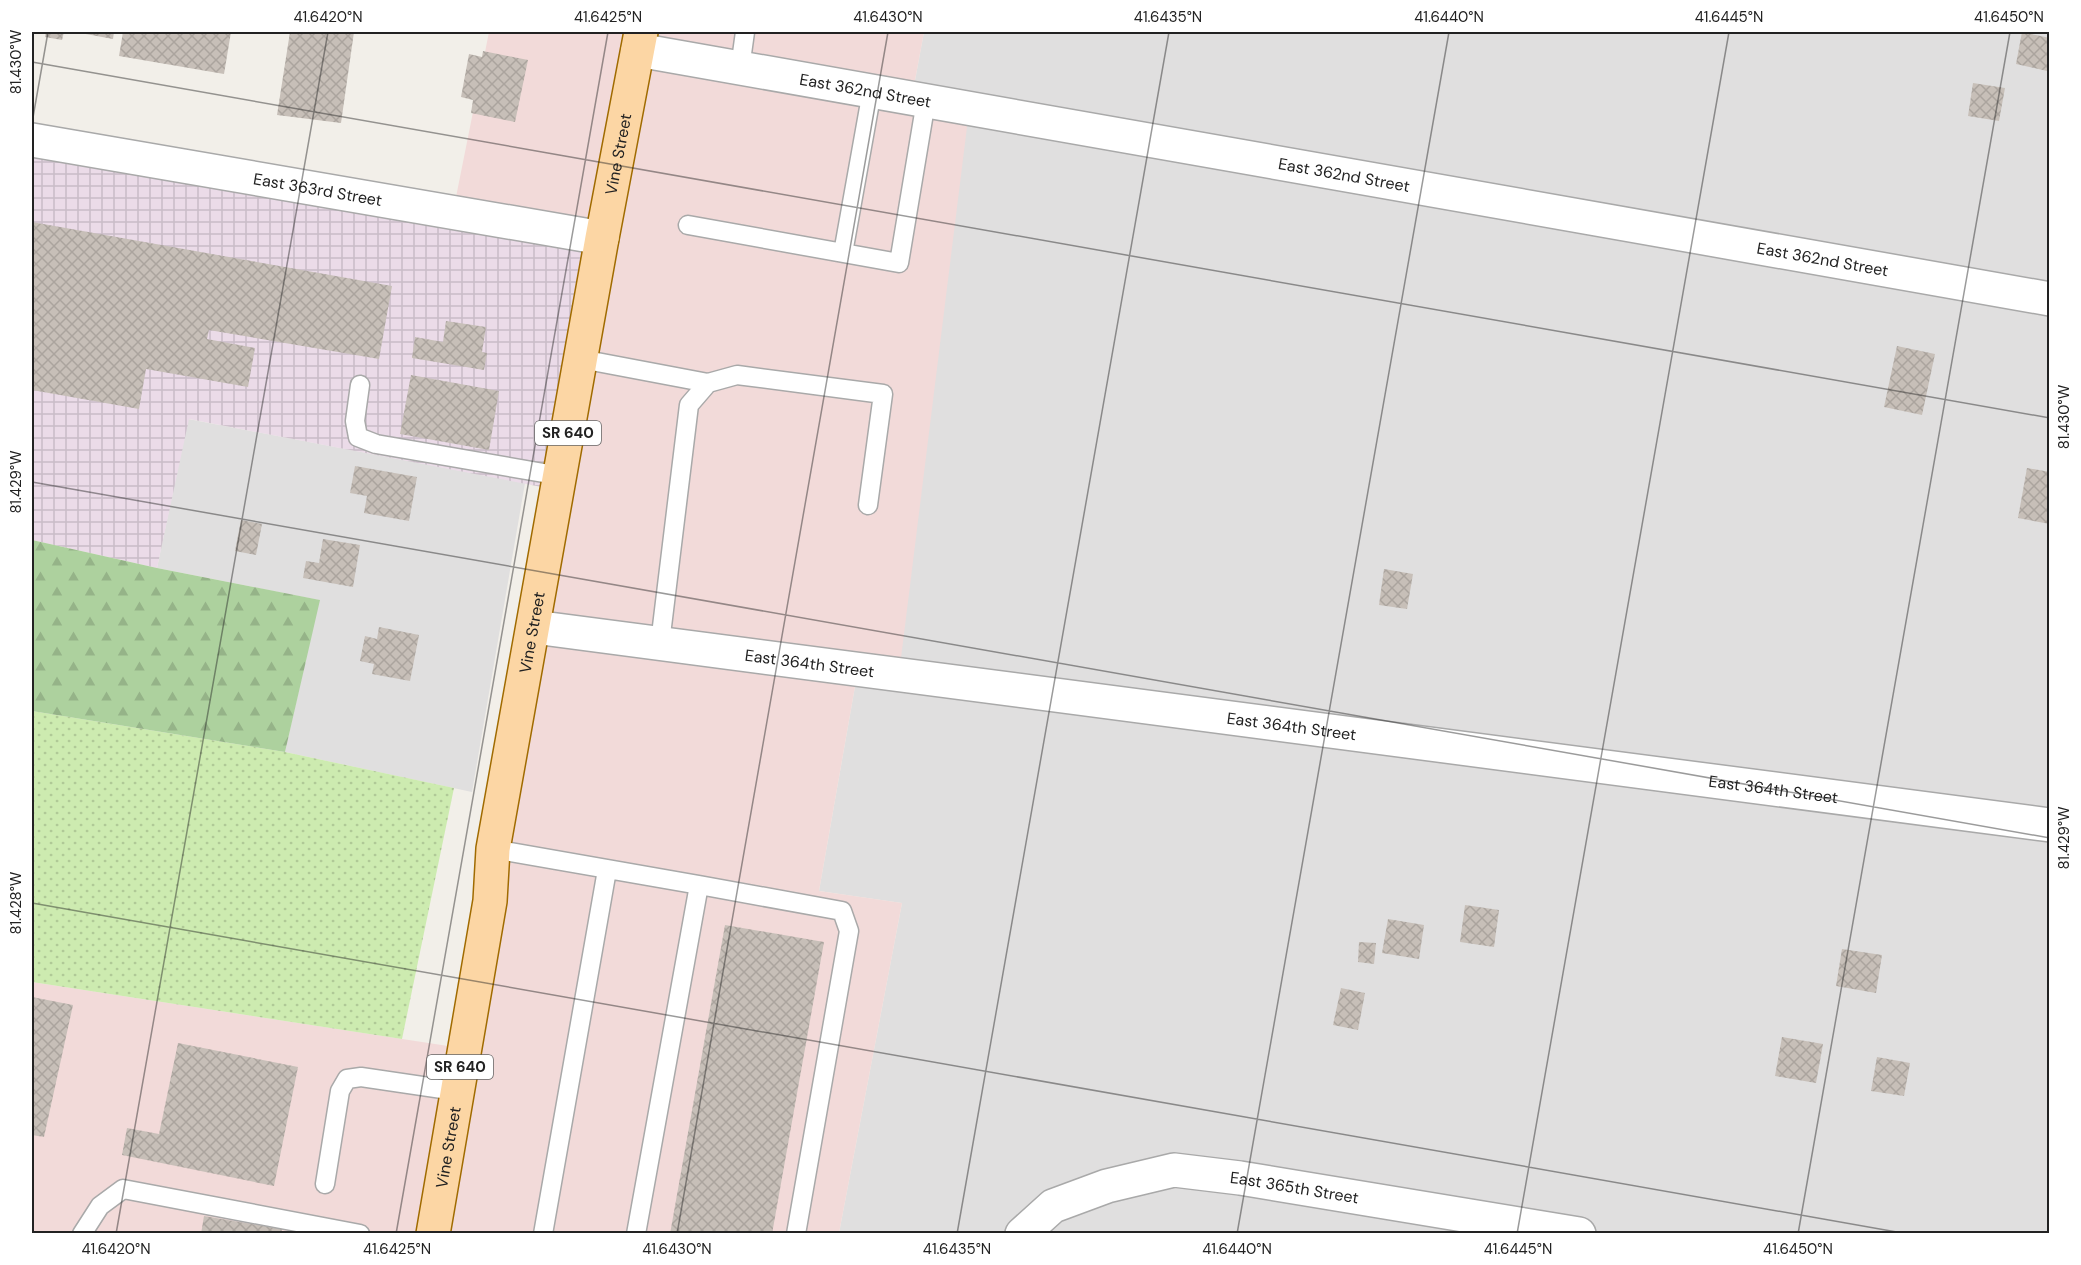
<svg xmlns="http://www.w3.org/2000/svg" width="2081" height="1265" font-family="'DM Sans',sans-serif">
	<defs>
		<pattern id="industrial-grid" width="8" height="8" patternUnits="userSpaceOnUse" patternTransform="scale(1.5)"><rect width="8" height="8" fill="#ebdbe8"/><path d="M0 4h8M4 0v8" fill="none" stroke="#c9bcc7"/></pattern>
		<pattern id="grass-dots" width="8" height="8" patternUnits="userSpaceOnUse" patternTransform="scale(1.5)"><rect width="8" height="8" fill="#cdebb0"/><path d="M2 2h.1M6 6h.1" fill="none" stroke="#b0c997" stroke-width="1.8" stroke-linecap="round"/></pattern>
		<pattern id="forest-firs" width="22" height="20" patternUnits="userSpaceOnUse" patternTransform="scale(1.5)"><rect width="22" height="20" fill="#add19e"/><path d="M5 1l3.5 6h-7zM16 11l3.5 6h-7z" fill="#95b388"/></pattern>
		<pattern id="building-cross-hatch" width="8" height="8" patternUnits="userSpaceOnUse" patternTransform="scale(1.5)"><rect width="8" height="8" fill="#c7bfb8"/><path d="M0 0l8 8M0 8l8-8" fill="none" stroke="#aba49e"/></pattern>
	</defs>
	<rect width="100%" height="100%" fill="#f2efe9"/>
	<path fill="#e0dfdf" d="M924 32H2049V1233H839L902 903 819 891 857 675 913 91Z
		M188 419 525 483 472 792 285 752 319 600 157 568Z"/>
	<path fill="#f2dad9" d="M489 32H631L595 229 455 202Z
		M650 32H924L913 91 648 44Z
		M645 59 968 119 900 666 545 621Z
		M545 637 857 675 819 891 902 903 839 1233 443 1234Z
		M32 982 448 1046 416 1233H32Z"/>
	<path fill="url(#industrial-grid)" d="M32 150 591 244 547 488 189 419 157 568 32 540Z"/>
	<path fill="url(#grass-dots)" d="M32 711 285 752 454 788 402 1039 32 982Z"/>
	<path fill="url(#forest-firs)" d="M32 540 157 568 320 600 285 752 32 711Z"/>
	<path fill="url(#building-cross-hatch)" d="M46 32H64L62 40 45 37Z
		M75 32H114L113 39Z
		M123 32H231L224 74 119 56Z
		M290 32H354L341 123 277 115Z
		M2022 32 2050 38 2047 71 2016 64Z
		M483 51 528 60 515 122 471 113 473 100 461 97 469 54 482 57Z
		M1973 83 2005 88 1999 121 1968 116Z
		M32 222 392 286 379 359 209 330 207 339 255 348 248 387 146 369 139 409 32 390Z
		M446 321 486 327 482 352 487 353 484 370 412 358 415 337 443 342Z
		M1897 346 1935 354 1922 415 1884 407Z
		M411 375 499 391 489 450 400 434Z
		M355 466 417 477 409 521 364 513 367 496 350 493Z
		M2027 468 2050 472V524L2018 518Z
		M241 520 262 524 256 555 235 551Z
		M323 539 360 545 353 587 303 578 306 561 319 563Z
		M1384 569 1413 574 1407 609 1379 605Z
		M379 627 419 635 410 681 372 674 374 664 360 661 365 636 377 639Z
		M1465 905 1499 910 1494 947 1460 942Z
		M1388 919 1424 925 1419 959 1382 953Z
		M725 925 824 942 772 1234H670Z
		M1359 942 1376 943 1374 964 1358 962Z
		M1842 949 1882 955 1876 993 1836 986Z
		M1341 988 1365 993 1358 1030 1333 1025Z
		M32 997 73 1005 44 1137 32 1135Z
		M1782 1037 1823 1044 1816 1083 1775 1076Z
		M178 1043 298 1067 274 1186 122 1155 127 1128 159 1134Z
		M1877 1057 1910 1063 1904 1096 1871 1091Z
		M204 1216 282 1229 281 1234H201Z"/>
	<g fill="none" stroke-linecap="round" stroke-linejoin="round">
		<g stroke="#a9a9a9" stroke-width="21">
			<path id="lane" d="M740 68 745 32
				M688 225 899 263 926 101
				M843 253 872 91
				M581 359 708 383
				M360 385 355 421 358 437 376 444 561 476
				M660 643 689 405 708 383 737 375 883 394 868 505
				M493 849 699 885 636 1234
				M699 885 842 911 849 931 796 1234
				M325 1184 340 1091 347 1079 361 1077 456 1091
				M82 1234 100 1206 123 1189 360 1234
				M543 1234 607 870"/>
		</g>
		<g stroke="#a9a9a9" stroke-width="36">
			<g id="street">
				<path id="s1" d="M638 50 2050 299"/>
				<path id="s2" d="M32 140 602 238"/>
				<path id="s3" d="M534 627 2050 825"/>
				<path id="s4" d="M1022 1234 1053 1206 1107 1186 1174 1170 1240 1178 1579 1234"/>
			</g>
		</g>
		<g stroke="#a06b00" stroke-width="36">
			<g id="primary">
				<path id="s5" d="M433 1234 490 901 493 849 602 238 641 32"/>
			</g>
		</g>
		<use href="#lane" stroke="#fff" stroke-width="18"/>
		<use href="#street" stroke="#fff" stroke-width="33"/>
		<use href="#primary" stroke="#fcd6a4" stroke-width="33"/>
	</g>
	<path fill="none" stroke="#222" stroke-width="1.5" stroke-opacity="0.45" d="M32 62 2050 418M32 123 48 32M32 482 2050 838M32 903 1908 1234M116 1234 328 32M396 1234 608 32M677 1234 888 32M957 1234 1169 32M1237 1234 1449 32M1517 1234 1729 32M1798 1234 2010 32"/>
	<g text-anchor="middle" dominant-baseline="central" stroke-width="4.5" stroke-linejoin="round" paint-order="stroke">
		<g fill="#fff" stroke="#646464" stroke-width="1.5">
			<rect x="535" y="421" width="66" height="24" rx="4.5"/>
			<rect x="427" y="1055" width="66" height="24" rx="4.5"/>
		</g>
		<g font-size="15" font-weight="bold" fill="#222">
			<text x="568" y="433">SR 640</text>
			<text x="460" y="1067">SR 640</text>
		</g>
		<g font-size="16" fill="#222" stroke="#fff">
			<text stroke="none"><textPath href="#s1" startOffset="231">East 362nd Street</textPath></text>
			<text stroke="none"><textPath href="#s5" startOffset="1096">Vine Street</textPath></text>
			<text stroke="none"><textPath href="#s1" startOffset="717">East 362nd Street</textPath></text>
			<text stroke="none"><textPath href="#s2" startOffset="290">East 363rd Street</textPath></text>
			<text stroke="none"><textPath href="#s1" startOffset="1203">East 362nd Street</textPath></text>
			<text stroke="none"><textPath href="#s5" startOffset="610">Vine Street</textPath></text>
			<text stroke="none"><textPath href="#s3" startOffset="278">East 364th Street</textPath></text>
			<text stroke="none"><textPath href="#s3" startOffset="764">East 364th Street</textPath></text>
			<text stroke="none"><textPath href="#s3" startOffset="1250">East 364th Street</textPath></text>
			<text stroke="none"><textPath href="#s5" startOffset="88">Vine Street</textPath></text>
			<text stroke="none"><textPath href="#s4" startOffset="290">East 365th Street</textPath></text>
		</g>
	</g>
	<rect width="2081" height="1265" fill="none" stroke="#ffffff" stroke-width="66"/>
	<rect x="33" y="33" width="2015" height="1199" fill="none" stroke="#222" stroke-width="2"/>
	<g font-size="15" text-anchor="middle" fill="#222">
		<text x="328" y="22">41.6420°N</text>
		<text x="608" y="22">41.6425°N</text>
		<text x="888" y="22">41.6430°N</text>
		<text x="1168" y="22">41.6435°N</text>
		<text x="1449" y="22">41.6440°N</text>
		<text x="1729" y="22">41.6445°N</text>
		<text x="2009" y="22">41.6450°N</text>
		<text transform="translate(16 62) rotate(-90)" y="5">81.430°W</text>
		<text transform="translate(2064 417) rotate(-90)" y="5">81.430°W</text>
		<text transform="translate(16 482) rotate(-90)" y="5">81.429°W</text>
		<text transform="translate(2064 838) rotate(-90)" y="5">81.429°W</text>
		<text transform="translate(16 903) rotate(-90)" y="5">81.428°W</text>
		<text x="116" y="1254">41.6420°N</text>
		<text x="397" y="1254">41.6425°N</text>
		<text x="677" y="1254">41.6430°N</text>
		<text x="957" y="1254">41.6435°N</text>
		<text x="1237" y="1254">41.6440°N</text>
		<text x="1518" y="1254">41.6445°N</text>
		<text x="1798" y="1254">41.6450°N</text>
	</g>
</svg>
